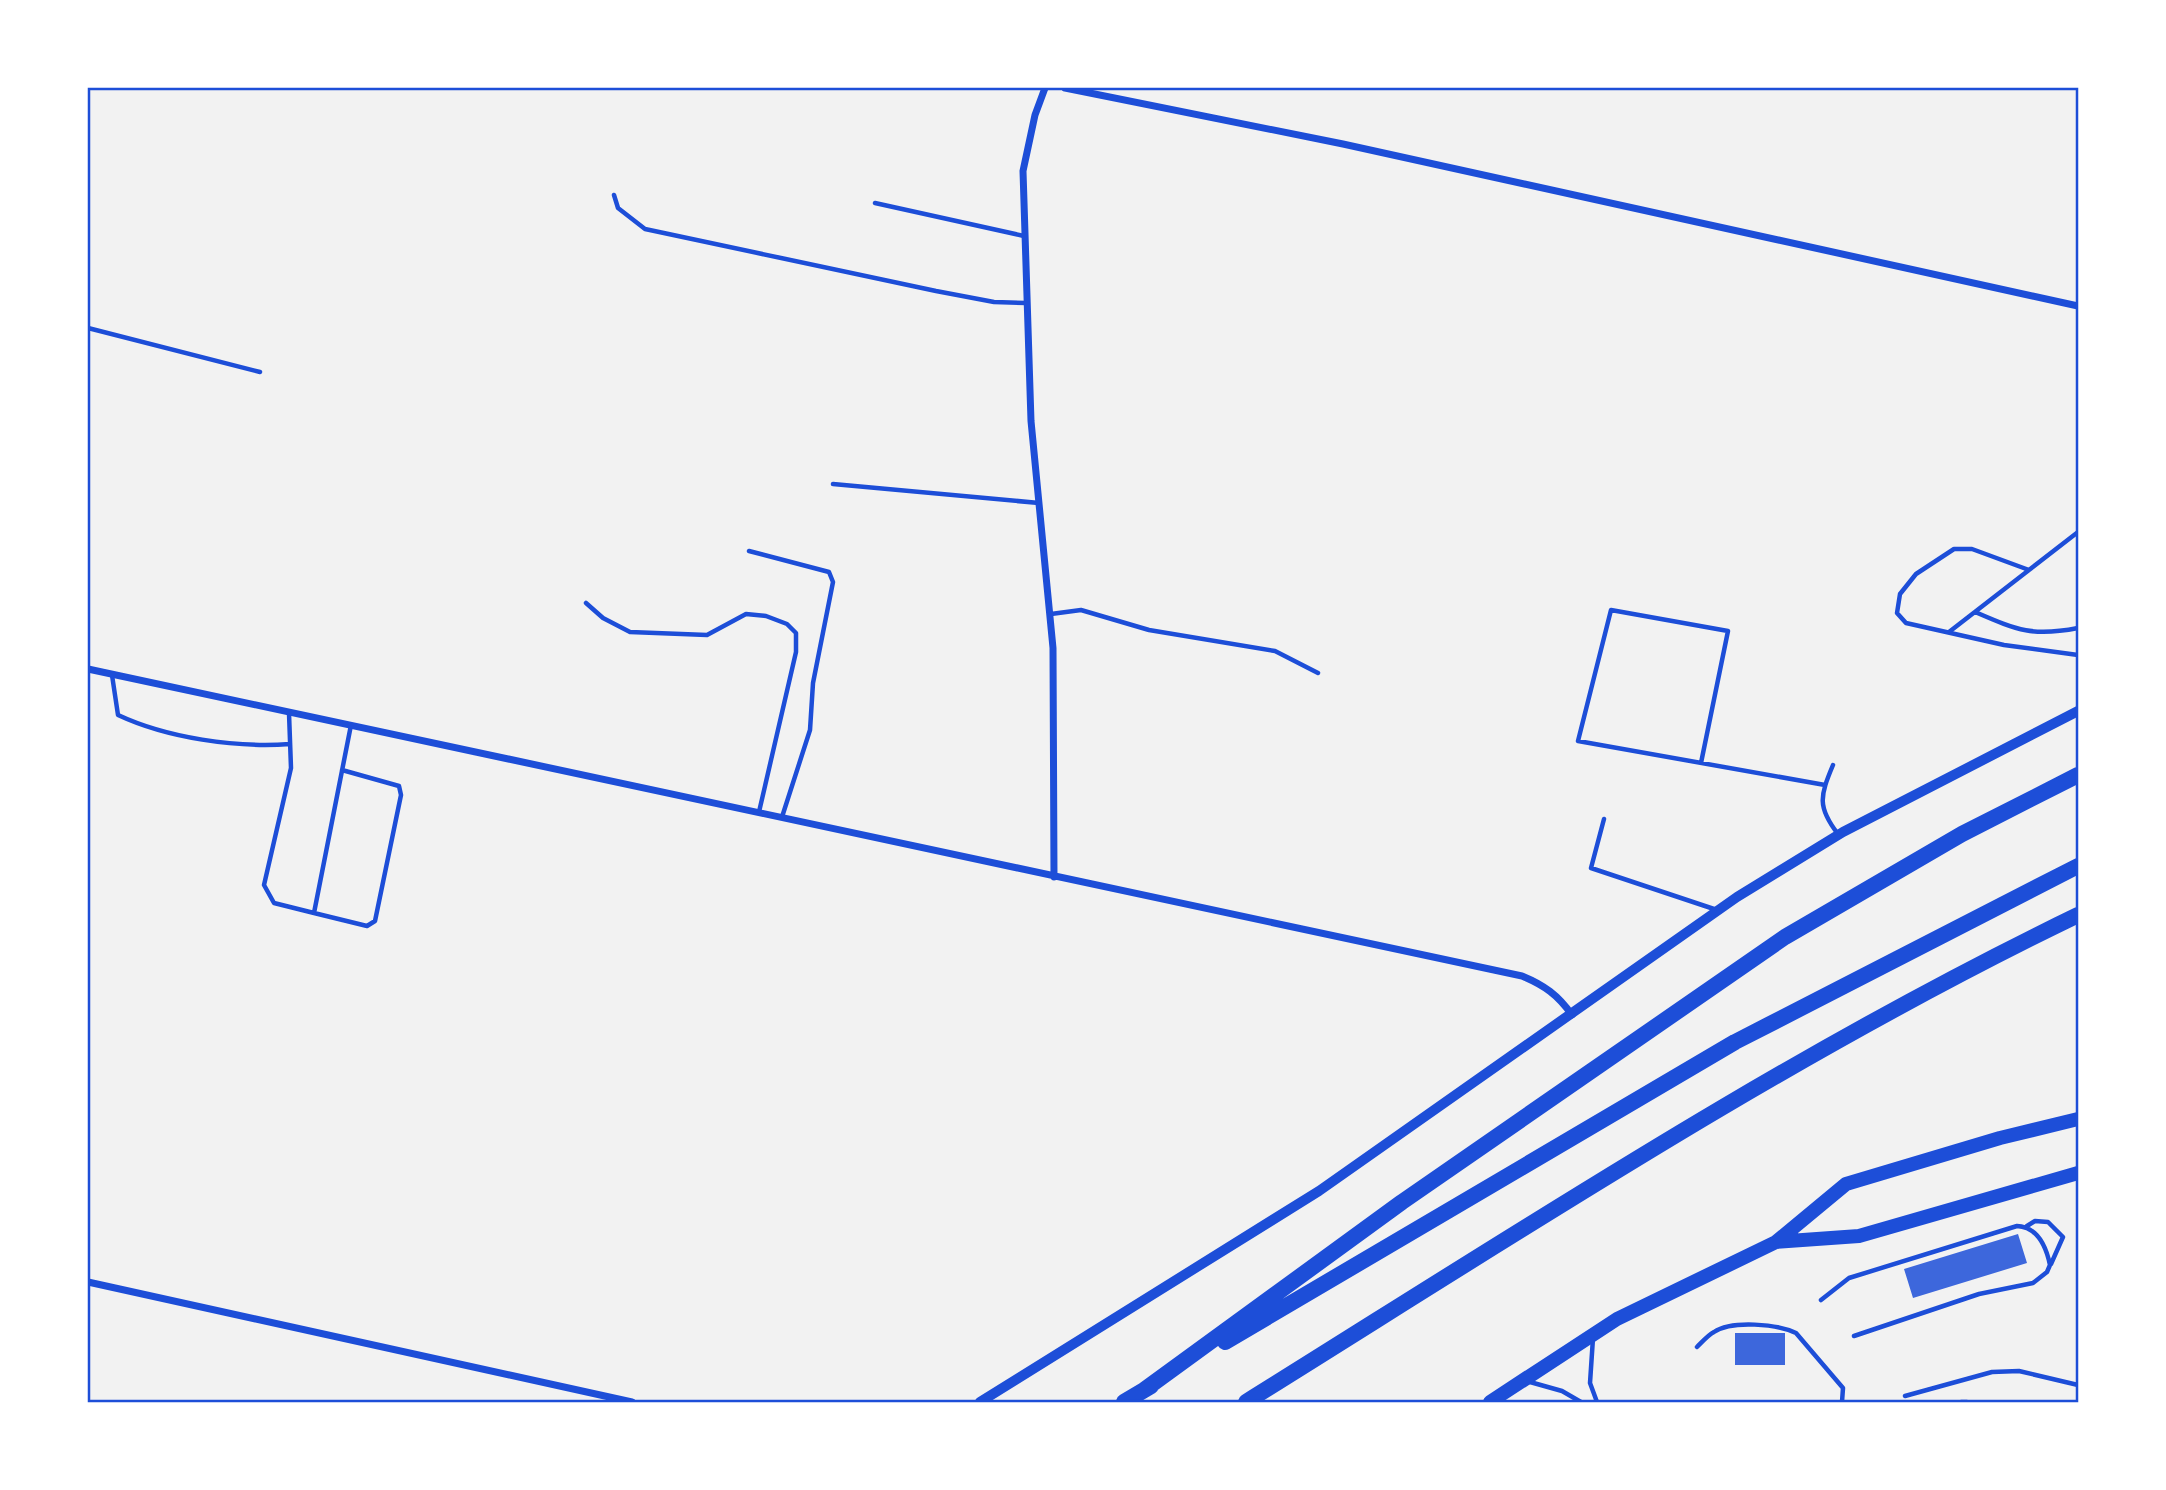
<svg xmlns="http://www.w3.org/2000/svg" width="2166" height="1490" font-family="'DejaVu Sans',sans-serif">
	<rect width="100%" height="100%" fill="#f2f2f2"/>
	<path fill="#3d67dc" d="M2018 1234 2027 1263 1913 1298 1904 1269Z
		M1735 1333H1785V1365H1735Z"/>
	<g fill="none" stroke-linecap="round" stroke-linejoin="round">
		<path stroke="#1d4ed8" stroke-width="4.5" d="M614 195 618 208 645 229 936 291 994 302 1026 303
			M875 203 1024 236
			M88 328 260 372
			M833 484 1039 503
			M2078 532 2029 570 1972 549H1954L1916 574 1900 594 1897 613 1906 623 2004 645 2078 655
			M749 551 829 572 833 582 813 683 810 730 782 817
			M586 603 603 618 630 632 707 635 746 614 766 616 787 624 796 633V652L759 812
			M1975 612C2017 630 2032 637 2078 628
			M1051 614 1081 610 1149 630 1275 651 1318 673
			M1949 632 2029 570
			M112 675 118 715C167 738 236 748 290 744
			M289 713 291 768 264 885 274 903 314 913 351 725
			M1701 763 1728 631 1611 610 1578 741 1825 785
			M1833 765C1820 796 1817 807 1838 834
			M1604 819 1591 868 1717 910
			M314 913 367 926 375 921 401 795 399 786 342 770
			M2027 1226 2035 1221 2048 1222 2063 1237 2051 1264
			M1821 1300 1849 1278 2017 1226C2038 1227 2046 1246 2050 1265L2047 1272 2033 1283 1979 1294 1854 1336
			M1593 1338 1590 1383 1597 1402
			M1697 1347C1702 1342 1708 1335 1714 1332 1732 1320 1777 1324 1796 1333L1843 1388 1842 1402
			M1530 1382 1562 1391 1581 1402
			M1905 1396 1992 1372 2019 1371 2078 1385
			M1961 1402H1967"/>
		<path stroke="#1d4ed8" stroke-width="7" d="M1045 88 1035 115 1023 171 1031 421 1053 648 1054 877
			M1065 88 1343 144 2078 306
			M88 669 1522 976C1544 985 1558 995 1572 1015
			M88 1282 632 1402"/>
		<path stroke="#1d4ed8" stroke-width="10" d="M980 1402 1319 1191 1737 897 1843 832 2078 711"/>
		<path stroke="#1d4ed8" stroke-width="14" d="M1776 1242 1859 1236 2078 1173
			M1490 1402 1617 1319 1776 1242 1846 1184 2000 1138 2078 1119"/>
		<path stroke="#1d4ed8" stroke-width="16" d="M1225 1342 1735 1042 2078 866
			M1144 1390 1402 1202 1785 937 1962 834 2078 775
			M1124 1402 1151 1386
			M1246 1402C1519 1232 1788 1055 2078 915"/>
	</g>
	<rect width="2166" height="1490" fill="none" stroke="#ffffff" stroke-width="178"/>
	<rect x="89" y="89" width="1988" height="1312" fill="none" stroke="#1d4ed8" stroke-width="2.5"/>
</svg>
